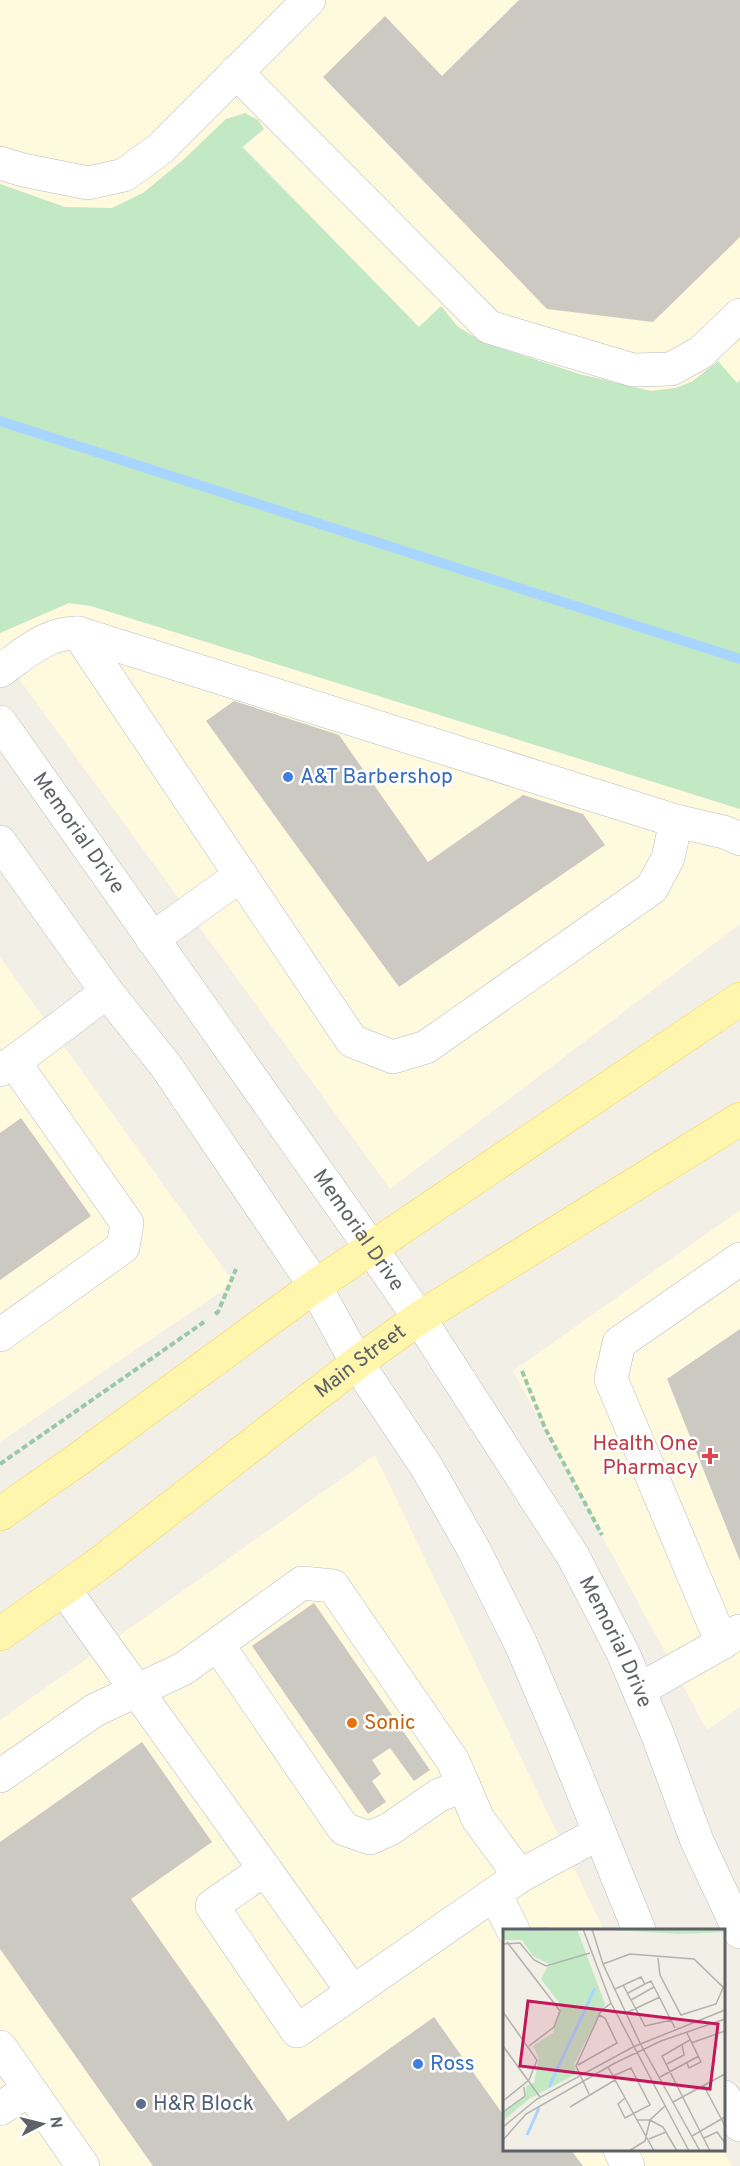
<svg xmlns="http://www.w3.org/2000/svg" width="740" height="2166" font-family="Overpass,sans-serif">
	<rect width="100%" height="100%" fill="#f1efe6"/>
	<path fill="#fff9dd" d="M0 0H740V380L737 383 717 362 693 381 676 388 651 391 579 374 482 342 457 326 441 306 419 327 244 147 264 129 183 160 143 193 112 208 65 207 0 184Z
		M69 603 91 606 740 809V924L390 1189 0 653V633Z
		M0 957 234 1283 0 1442Z
		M740 1210V1707L707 1730 513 1371Z
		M375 1455 604 1930H504V2150H721L733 2166H0V1720Z"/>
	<path fill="#c2e9c4" d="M245 113 258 120 264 129 242 147 419 327 441 306 457 326 482 342 579 374 651 391 676 388 693 381 718 361 737 383 740 380V809L91 606 69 603 0 633V184L65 207 112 208 143 193 183 160 226 119Z"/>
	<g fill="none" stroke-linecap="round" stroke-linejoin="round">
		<path stroke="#a8d5ff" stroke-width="10" d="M0 421 740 659"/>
	</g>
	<path fill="#ccc9c3" d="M519 0H740V237L653 322 547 309 323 77 385 16 442 76Z
		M234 701 339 735 428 862 523 795 583 814 605 845 399 987 206 721Z
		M21 1118 91 1216 0 1280V1133Z
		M740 1329V1561L667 1379Z
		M314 1603 430 1770 414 1781 390 1748 372 1760 381 1774 372 1781 386 1802 368 1814 252 1646Z
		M142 1742 212 1842 131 1899 288 2121 434 2017 502 2113 504 2111V2150H571L583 2166H153L0 1949V1842Z"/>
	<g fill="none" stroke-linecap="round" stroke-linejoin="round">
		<g stroke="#b9bbc0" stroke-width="34">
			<g id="minor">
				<path d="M236 72 489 327 633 370 671 369 700 353 740 315"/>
				<path d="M0 163 23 170 88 183 124 175 160 149 309 0"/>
				<path d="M78 633 352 1041 393 1057 426 1047 652 888 668 858 676 821"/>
				<path d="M0 671C24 654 47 632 78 633L676 821 724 832 740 839"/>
				<path id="s1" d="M0 722 371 1248 419 1318 573 1556 623 1653 657 1733 697 1841 740 1932"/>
				<path d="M0 842 107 992 166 1066 315 1286 357 1363 426 1466 474 1550 520 1642 562 1740 639 1930"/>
				<path d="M152 939 241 875"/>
				<path d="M0 1070 14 1062 107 992"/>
				<path d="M0 1335 123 1247 127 1223 14 1062"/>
				<path d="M64 1589 353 1992"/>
				<path d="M722 1643 611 1379 619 1343 740 1259"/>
				<path d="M218 1645 344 1829 370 1838 390 1829 439 1795 464 1786"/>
				<path d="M639 1690 722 1643 739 1631"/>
				<path d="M0 1776 95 1710 183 1669 302 1583 333 1586 453 1761 478 1819 520 1876"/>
				<path d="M265 1869 212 1906 297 2031 520 1876 599 1833"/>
				<path d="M495 1894 513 1930"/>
				<path d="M0 2047 83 2166"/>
				<path d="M724 2097 740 2125"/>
				<path d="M0 2109 29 2089"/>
				<path d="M620 2150 628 2166"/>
			</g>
		</g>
		<g stroke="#f9d457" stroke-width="34">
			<g id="major">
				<path d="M0 1514 80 1458 315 1286 740 999"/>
				<path id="s2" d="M0 1634 96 1566 357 1363 419 1318 740 1119"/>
			</g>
		</g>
		<path stroke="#99c8a9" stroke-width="4" stroke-dasharray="6 3" stroke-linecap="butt" d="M215 1314 218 1312 236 1269
			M522 1371 545 1428 602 1535
			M0 1464 204 1322"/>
		<use href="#minor" stroke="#fff" stroke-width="33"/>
		<use href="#major" stroke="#fff6ad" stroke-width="33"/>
	</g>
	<g fill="#3f7fe0" stroke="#fff" stroke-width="2">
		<circle cx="288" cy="777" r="6"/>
		<circle cx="418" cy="2064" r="6"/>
	</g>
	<path fill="#e0444e" stroke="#fff" stroke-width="2" d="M707 1447h6v6h6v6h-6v6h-6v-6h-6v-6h6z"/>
	<circle fill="#e8710a" stroke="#fff" stroke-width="2" cx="352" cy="1723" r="6"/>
	<circle fill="#5c6f8a" stroke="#fff" stroke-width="2" cx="141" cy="2104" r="6"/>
	<g text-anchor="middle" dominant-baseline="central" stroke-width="5" stroke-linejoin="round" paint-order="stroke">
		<g font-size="21" fill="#366cbe" stroke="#fff" text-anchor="start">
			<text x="300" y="777">A&amp;T Barbershop</text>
			<text x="430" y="2064">Ross</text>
		</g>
		<g font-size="21" fill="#5e6167" stroke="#fff">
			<text stroke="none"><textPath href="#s1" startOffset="136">Memorial Drive</textPath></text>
			<text stroke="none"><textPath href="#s1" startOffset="622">Memorial Drive</textPath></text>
			<text stroke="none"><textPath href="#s2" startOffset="452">Main Street</textPath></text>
			<text stroke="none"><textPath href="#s1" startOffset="1108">Memorial Drive</textPath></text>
		</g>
		<g font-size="21" fill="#be3a42" stroke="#fff" text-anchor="end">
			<text x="698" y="1444">Health One<tspan x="698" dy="24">Pharmacy</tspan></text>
		</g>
		<g font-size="21" fill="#c56008" stroke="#fff" text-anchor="start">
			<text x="364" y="1723">Sonic</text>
		</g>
		<g font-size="21" fill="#4e5e75" stroke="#fff" text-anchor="start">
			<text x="153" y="2104">H&amp;R Block</text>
		</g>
	</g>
	<g transform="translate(503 1929)">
		<rect width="222" height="222" fill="#f1efe6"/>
		<path d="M0 0H74L102 75 71 135 73 145 26 170 0 192V184L23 166V157L31 154 36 129 30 117 50 104 58 76 38 50 46 35 30 27 19 11H0ZM94 0H222V3L177 5Z" fill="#c2e9c4"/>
		<path fill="none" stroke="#a8d5ff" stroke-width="3" d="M23 0H46M46 158 92 59M24 206 36 179"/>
		<path fill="none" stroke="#b2b2af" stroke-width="1.5" d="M80 0 108 74 186 222M89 0 100 35 137 114 197 222M4 13 57 82 51 98 26 117M0 15 17 14 31 31 43 37 87 24M155 29 157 46 178 86 213 75 220 59M100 35 127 25 191 30 222 60M120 56 142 97 169 91M112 60 138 48 142 55 148 52 172 99M125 64 142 55M128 71 151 58M0 83 34 131 26 151 0 172M123 84 157 68M187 111 159 127 207 222M188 114 222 102M0 117 37 168M184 134 186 139 198 133 184 104M164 135 181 126 179 116M75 136 114 114 102 89 96 86M105 138 151 222M110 147 128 139 147 176 122 189 115 175 122 169M157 148 196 127M201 157 222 197M86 165 73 137 98 82 108 74M170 173 222 145M67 178 112 151M0 183 22 167 21 158M134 191H147L160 198 174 222M0 198 34 170 130 118 222 81M189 207 222 188M201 209 214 203 222 214M146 210 163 203M0 211 23 185 112 134 158 112 222 90M126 222 142 212 147 191 162 177"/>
		<path fill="#c2185b" fill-opacity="0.15" stroke="#c2185b" stroke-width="3" d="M25 72 215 95 207 160 17 137Z"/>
		<rect width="222" height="222" fill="none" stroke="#5e6167" stroke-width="3"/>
	</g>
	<g transform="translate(42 2124) rotate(83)" stroke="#ffffff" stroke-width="4.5" paint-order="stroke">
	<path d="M0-4.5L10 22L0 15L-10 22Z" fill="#5e6167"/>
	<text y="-9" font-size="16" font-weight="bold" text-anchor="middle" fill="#5e6167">N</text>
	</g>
</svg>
